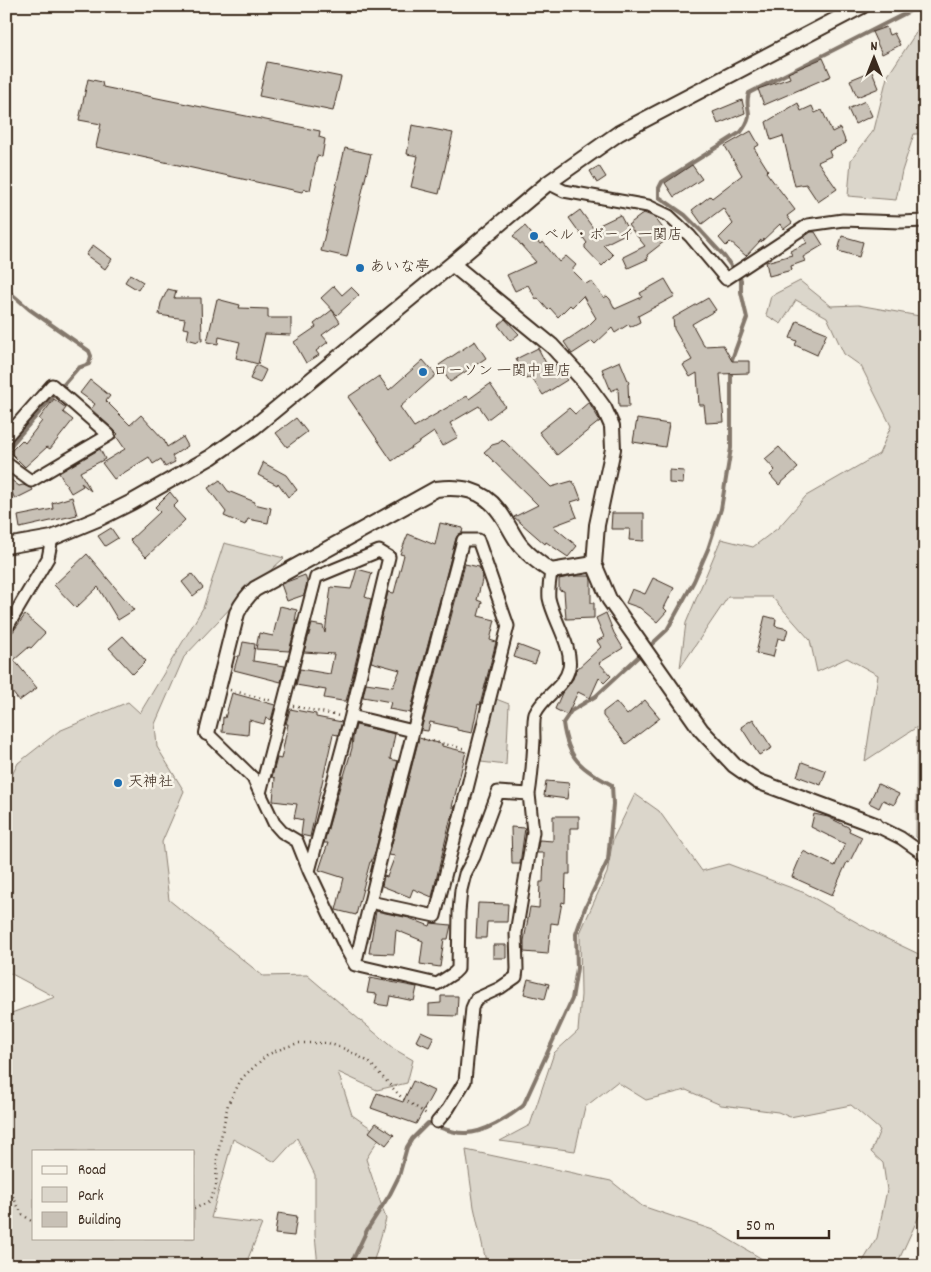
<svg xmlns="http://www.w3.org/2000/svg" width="931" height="1272" font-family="Dekko,'Klee One',sans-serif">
	<rect width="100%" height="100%" fill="#f7f3e8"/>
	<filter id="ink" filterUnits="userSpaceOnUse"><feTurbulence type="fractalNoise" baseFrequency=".02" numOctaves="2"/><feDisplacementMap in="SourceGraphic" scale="10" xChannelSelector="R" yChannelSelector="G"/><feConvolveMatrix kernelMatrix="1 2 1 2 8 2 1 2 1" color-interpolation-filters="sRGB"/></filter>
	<g filter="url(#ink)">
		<path fill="#dbd6cb" stroke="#8b8074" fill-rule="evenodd" d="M925 19V134H914L902 171 896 200 848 196 851 160 874 130 887 77Z
			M800 281 831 306 858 305 925 317V844L916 837 917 727 865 761 878 675 847 658 817 672 810 640 772 597H728L680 668 686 623 721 539 753 547 778 528 806 496 879 454 891 426 861 366 844 354 827 317 796 300 781 324 766 315 771 296Z
			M224 543 284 558 237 601 184 657 155 724 157 747 184 791 162 842 169 900 263 976 307 975 394 1049 413 1060 407 1083 377 1090 338 1072 352 1115 381 1135 366 1159 386 1219 374 1260 371 1266H318L315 1235V1175L297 1138 275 1162 233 1139 211 1218 262 1224 245 1266H6V1015L55 997 6 971V787L18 763 59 731 128 702 140 713 203 608ZM34 1151H194V1238H34Z
			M496 699 509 704 506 765 481 762Z
			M635 794 659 811 702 871 728 864 805 893 881 936 925 957V1203L896 1266H860L877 1238 887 1190 883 1163 871 1152 880 1130 851 1105 790 1117 778 1112 721 1105 686 1090 646 1100 617 1082 585 1107 575 1151 500 1141 530 1125 554 1053 578 1031 581 995 580 933 607 873 613 839Z
			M466 1150 611 1181 642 1206 713 1230 774 1266H487L474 1207Z"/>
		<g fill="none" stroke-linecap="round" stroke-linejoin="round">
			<path stroke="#84786c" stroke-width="4" d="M6 289 29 309 89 351 91 356 89 364 78 368 6 451
				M350 1266 367 1230 390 1194 399 1176 407 1147 412 1139 428 1123C439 1127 454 1134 466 1133 484 1133 509 1117 523 1106L572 999 577 968 576 934 585 908 608 860 613 804 612 785C581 768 568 760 563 723L571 711 596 696 667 630 694 581 708 549 721 509 731 448V362L747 318 741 292V280L724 256 701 231 685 215 659 197V188L662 182 741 132C757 111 743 111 749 93L910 11V6"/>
		</g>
		<path fill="#c8c1b6" stroke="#3b2a1e" d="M886 27 889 35 894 33 900 45 882 54 872 32Z
			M823 58 831 76 764 105 758 89 790 78 788 73Z
			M267 62 341 77 333 111 259 96Z
			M872 71 879 88 857 97 850 80Z
			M88 79 102 82 103 87 320 131 319 137 325 139 322 157 317 156 310 190 304 189 302 192 96 147 101 124 79 120Z
			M742 100 745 113 718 124 713 112Z
			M865 101 872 116 855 124 848 109Z
			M798 103 801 111 812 106 815 113 822 110 832 132 840 128 846 143 829 151 831 156 818 162 837 189 818 202 806 184 795 186 783 136 771 140 766 122Z
			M412 125 453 133 439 194 411 187 418 156 407 154Z
			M751 131 759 145 754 148 768 170 766 172 795 210 787 216 792 223 784 229 780 224 761 242V240L746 256 730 242 726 246 719 238 733 224 723 208 702 224 692 210 710 196 712 198 742 175 725 146Z
			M345 148 371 154 347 257 321 251Z
			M692 165 702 179 674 197 665 183Z
			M599 166 606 177 597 183 590 171Z
			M580 210 593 228 620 215 629 232 603 245 613 255 602 266 585 248V245L587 243 569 218Z
			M644 213 654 217 670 237 647 255 648 259 628 268 623 257 645 246 628 225Z
			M525 226 540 244 543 242 559 262 566 256 576 265 572 270 586 284 591 281 604 298 607 296 610 299 615 309 642 297 640 293 665 279 675 296 638 316 640 322 630 327 629 324 615 333 612 328 595 344 592 341 572 354 564 342 588 326 596 318 583 296 572 307 570 305 558 317 550 308 548 310 538 298 536 299 528 285 515 291 507 275 536 262 513 236Z
			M811 232H815L823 245 803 257 805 261 791 266 792 270 769 276 766 262 792 255 790 251 807 243 804 237Z
			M842 236 863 242 859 257 838 251Z
			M93 245 112 259 105 269 86 255Z
			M130 274 143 282 138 290 125 282Z
			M334 286 342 295 351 287 359 295 337 315 321 298Z
			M168 289 176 291 174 298H201L202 341 198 340V342L187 339 189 329 183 328 185 319 159 315 161 303Z
			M708 298 716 310 692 324 704 346 723 345 732 361H749V373L720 374 724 422 706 423 704 405H699L697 373 690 377 683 365 692 360 674 329 673 318Z
			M217 299 240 305 239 308 268 309V318H291V335L265 334 258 364 236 358 240 342 219 337 218 344 207 342Z
			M332 310 340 322 322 335 328 342 316 351 319 355 306 363 294 342 316 327 314 324Z
			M505 319 519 334 510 341 498 325Z
			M797 321 827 333 817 355 795 345 797 341 790 338Z
			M475 341 486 358 450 382 439 365Z
			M538 348 549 369 556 364 567 380 543 395 531 377 526 379 516 359Z
			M423 360 436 375 400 407 414 427 467 396 469 399 490 384 505 406 488 419 479 406 450 423 458 437 442 446 434 432 392 461 348 397 379 376 389 390Z
			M620 361 629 383 628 384 629 407H619L618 388 611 391 602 369Z
			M256 365 266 370 260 383 250 379Z
			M90 380 110 396 106 401 130 425 141 415 164 440 167 447 183 437 188 446 172 456 175 462 165 467 161 459 153 464 149 457 114 479 102 463 125 449 116 436 118 434 114 430 91 409 95 404 80 393Z
			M54 399 66 408 63 412 73 420 50 449 47 447 25 467 10 452 22 440 25 443 42 421 39 419Z
			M589 402 600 421 557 455 539 432 569 408 575 414Z
			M296 418 307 432 287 447 276 433Z
			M637 419 669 424 665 447 633 442Z
			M502 439 551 487 572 481 576 486 581 499 571 502 577 517 553 526 577 546 568 557 546 542 545 544 514 517 538 505 484 452 492 445 499 443Z
			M779 447 798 468 779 485 770 475 775 470 765 459Z
			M100 449 105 459 80 472 91 491 81 483 83 486 71 493 59 473Z
			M262 462 286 475 297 490 288 497 278 483 277 485 258 475 263 464Z
			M669 470 684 471 683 484 669 483Z
			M6 476 19 486 23 485 32 488 33 490 15 499 6 480Z
			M220 480 228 491 255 502 254 504 271 508 268 523 248 519 245 525 224 516 226 512 208 488Z
			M170 492 178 502 173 507 185 520 146 557 130 540 160 512 155 507Z
			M72 497 77 515 20 528 18 516 53 509 52 503Z
			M612 513H644V541L629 540 630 529H611Z
			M440 523 463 528 462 533 458 535 456 538 410 713 389 709 391 702 363 697 366 683 393 687 400 670 371 662 388 592 394 593 404 555 400 554 408 534 435 545Z
			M111 528 118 538 105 546 98 536Z
			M87 554 98 567 134 610 118 620 98 587 76 608 54 585Z
			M465 564 479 567 483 576 477 600 482 602 478 616 495 620 490 640 496 642 480 705 478 704 472 733 457 730V728L430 722 428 731 421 730Z
			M357 569 372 573 365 597 371 599 348 694 346 701H342L324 698 326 690 296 685 300 669 330 674 334 654 304 652 312 624 323 626 325 633 331 587 351 589Z
			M192 574 203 588 193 596 182 582Z
			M305 575 307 582 304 595 287 601 281 584Z
			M574 576H590L591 580V603H594V618L566 619 564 591 559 590V579Z
			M653 578 674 588 664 608 667 611 657 622 640 608 626 603 632 589 645 594Z
			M280 606 297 610 295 621H297L289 651 256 649 259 633 273 636Z
			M606 613 614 633 623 648 599 663 611 676 604 683 599 678 590 698 578 692 567 715 555 709 562 693 573 679 576 670 601 647 597 641 604 637 596 618Z
			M25 615 45 633 31 648 29 647 14 660 37 688 19 701 6 684V636L12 633Z
			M765 616 776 619 775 626 788 629 785 640 778 638 773 657 756 653Z
			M123 636 146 661 133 674 109 648Z
			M243 642 255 644 253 661 285 666 281 682 234 670 238 656H240Z
			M518 645 539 653 535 664 514 657Z
			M232 693 275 705 271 720 266 718 264 724 249 720 248 735 222 732 223 717 225 718Z
			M645 700 660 718 626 744 603 716V712L616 702 627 715Z
			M290 709 316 714V717L342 722 338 735 333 734 310 837 301 835 303 820 294 818 297 804 273 801 275 778 272 777 277 758 281 759 288 724H286Z
			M753 719 772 748 759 755 741 727Z
			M356 725 395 734 390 759 398 761 375 852 371 862H370L356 915 336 910 344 878 319 870 328 843H324L327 832 343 776H344L352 748 353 738Z
			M419 738 442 744V746L466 752 452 807H455L452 817H451L432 897 413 889 410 897 382 886 384 876 387 877 395 856 389 855Z
			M802 762 826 771 821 785 797 776Z
			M546 781 569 783 567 799 544 796Z
			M878 784 899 794 894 805 883 800 879 808 869 803Z
			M814 814 828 817 850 828 849 831 862 837 849 863 847 862 832 895 792 877 803 851 835 866 845 844 811 827Z
			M553 816H579V828H570V874H566L565 903 562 902 558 924 551 923 548 954 524 952V941L530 907 539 908 540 882H543L544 853H537L539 840 553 841Z
			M511 827 525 828 520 864H512Z
			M478 903 508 904 507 922H487L486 938H476Z
			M376 911 409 918 430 926 431 923 451 925 448 939H444L440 967 420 964 423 941 396 930 394 954 369 953Z
			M493 945H506V958H493Z
			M370 978 417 987 414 1001 390 996 388 1006 375 1004 377 994 367 993Z
			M528 979 549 984 545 999 524 994Z
			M441 996H458L457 1016 429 1015V1004L441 1003Z
			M421 1031 434 1037 429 1047 416 1041Z
			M413 1081 434 1091 416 1124 371 1108 377 1093 403 1102Z
			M376 1123 394 1135 386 1145 369 1132Z
			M278 1213 297 1216 294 1236 275 1234Z"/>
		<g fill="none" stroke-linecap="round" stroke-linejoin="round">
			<g stroke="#3b2a1e" stroke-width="15">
				<path id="minor" d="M548 183 564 191 648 206 669 216 690 236 726 279 808 225 843 220 900 222 925 221
					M6 437 52 385 109 435 31 481 6 463
					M6 629 48 558 52 538
					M351 716 413 731
					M207 733 253 778 274 823 282 832 297 841 309 871 345 947 355 965 437 984 454 973 458 969 459 912 461 890 465 874 474 857 498 792 529 794C532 776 533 759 534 740 534 733 533 721 535 714 543 696 565 687 569 668 573 647 553 619 549 598 548 590 550 580 551 571
					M260 793 316 577 379 551 389 557 350 719 309 871
					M875 825 901 838 925 855
					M355 965C388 823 426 682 463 540H478L508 626 435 916 370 902
					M437 1122 448 1109 465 1081 472 1008 476 999 500 988 516 977 517 969 516 933 533 832 529 794"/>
			</g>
			<g stroke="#3b2a1e" stroke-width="18">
				<path id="tertiary" d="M452 264 552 346 585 382 604 408 612 426 613 449 597 525 594 564 609 599 701 730 734 765 757 781 875 825
					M6 546 52 538 100 518 132 502 211 457 254 427 452 264 548 183 619 133 862 6
					M207 733 237 613C242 603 247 596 255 589L436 489C460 486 482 489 498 510 507 521 512 535 521 546 530 556 540 564 551 571L594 564"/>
			</g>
			<path stroke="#3b2a1e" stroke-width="2.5" stroke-dasharray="1 4" stroke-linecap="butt" d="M230 690 273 701
				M293 706 339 716
				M423 739 466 749
				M6 1183 22 1214 34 1223
				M194 1209 209 1202 216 1187 217 1157 228 1104 242 1078 267 1055 278 1050 298 1043H328L345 1049 369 1062 401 1097 428 1115"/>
			<use href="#minor" stroke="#f7f3e8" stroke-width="11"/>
			<use href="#tertiary" stroke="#f7f3e8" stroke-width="14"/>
		</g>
	</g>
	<g fill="#1f6fb2" stroke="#f7f3e8" stroke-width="2">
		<circle cx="534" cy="236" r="5"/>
		<circle cx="360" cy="268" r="5"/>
		<circle cx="423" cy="372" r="5"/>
		<circle cx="118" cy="783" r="5"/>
	</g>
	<g text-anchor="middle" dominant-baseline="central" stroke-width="5" stroke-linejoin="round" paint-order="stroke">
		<g font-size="15" fill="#3b2a1e" stroke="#f7f3e8" text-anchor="start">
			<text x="544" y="236">ベル・ボーイ 一関店</text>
			<text x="370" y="268">あいな亭</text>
			<text x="433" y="372">ローソン 一関中里店</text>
			<text x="128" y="783">天神社</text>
		</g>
	</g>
	<rect width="931" height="1272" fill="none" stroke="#f7f3e8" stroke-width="25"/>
	<rect x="12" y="12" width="906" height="1247" fill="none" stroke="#3b2a1e" stroke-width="2" filter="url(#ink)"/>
	<rect x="32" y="1150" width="162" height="90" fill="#f7f3e8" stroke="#aca397"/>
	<rect x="42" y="1166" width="25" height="8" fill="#f7f3e8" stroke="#aca397"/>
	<text x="78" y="1174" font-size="15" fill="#3b2a1e">Road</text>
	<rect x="42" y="1187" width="25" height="15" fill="#dbd6cb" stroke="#aca397"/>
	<text x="78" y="1200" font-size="15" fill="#3b2a1e">Park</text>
	<rect x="42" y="1212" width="25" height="15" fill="#c8c1b6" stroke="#aca397"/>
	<text x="78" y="1224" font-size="15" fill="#3b2a1e">Building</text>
	<g transform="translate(874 58)" stroke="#f7f3e8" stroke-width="4" paint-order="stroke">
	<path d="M0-4L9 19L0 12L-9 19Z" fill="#3b2a1e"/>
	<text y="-8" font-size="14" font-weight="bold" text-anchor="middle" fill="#3b2a1e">N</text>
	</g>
	<path d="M738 1230v8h91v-8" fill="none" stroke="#3b2a1e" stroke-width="2.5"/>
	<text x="746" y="1230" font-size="15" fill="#3b2a1e" stroke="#f7f3e8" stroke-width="4" paint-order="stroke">50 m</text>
</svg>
